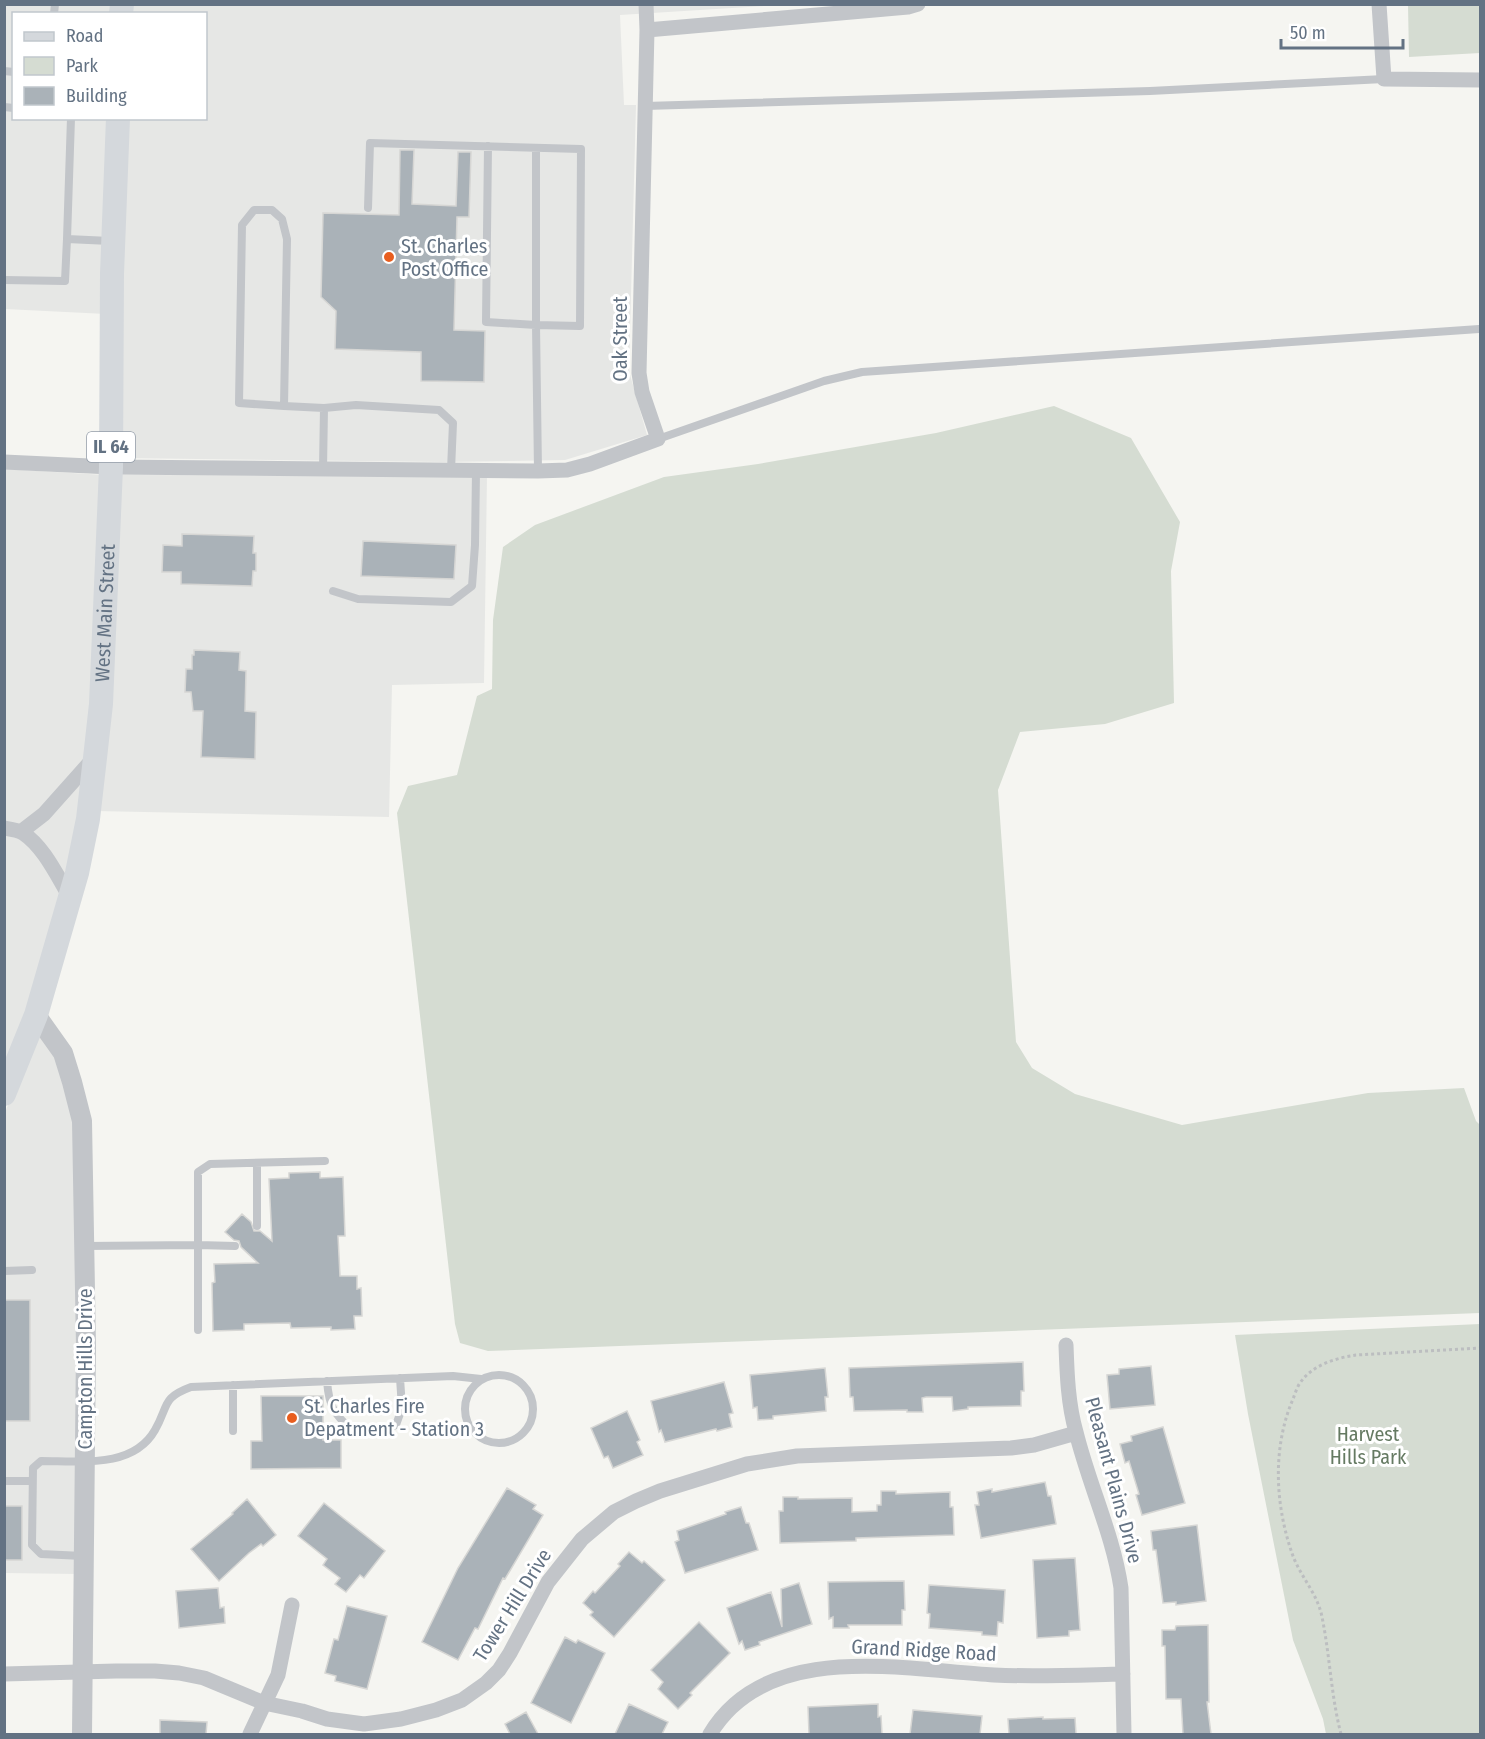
<svg xmlns="http://www.w3.org/2000/svg" width="1485" height="1739" font-family="'Fira Sans Condensed',sans-serif">
	<rect width="100%" height="100%" fill="#f5f5f1"/>
	<path fill="#e6e7e5" d="M5 5H116L115 13 14 14V118L112 119 106 314 5 309Z
		M130 5H778L620 15 624 105H636L629 371 647 435 565 460 442 462 120 458 126 119 206 118V14L130 13Z
		M5 469 105 475 94 719 78 834 5 1080Z
		M119 475 487 476 484 683 392 685 389 817 95 811Z
		M39 1027 60 1066 75 1119 77 1574 5 1573 4 1115Z"/>
	<path fill="#d5dcd2" d="M1408 5H1480V53L1409 57Z
		M1054 406 1131 438 1180 522 1171 571 1174 703 1105 724 1020 732 998 790 1016 1042 1032 1068 1075 1094 1182 1125 1368 1093 1464 1088 1476 1121 1480 1125V1313L488 1351 460 1343 455 1324 397 813 408 786 457 775 477 696 492 689 493 620 503 547 535 525 664 477 758 464 936 433Z
		M1480 1324V1734H1326L1323 1719 1293 1640 1248 1414 1235 1335Z"/>
	<path fill="#aab2b8" stroke="#d6d6d4" stroke-width="1.5" d="M400 150H414L412 204 456 206 458 152H471L469 217H457L454 330 485 331 484 382 421 381V352L335 349 336 311 321 297 323 213 399 215Z
		M182 534 254 536 253 553H256V571H253L252 586 181 584V572H162L163 545 182 546Z
		M363 541 456 545 454 579 361 576Z
		M194 650 240 652 239 670 246 671 245 711 256 712 255 759 201 757 203 711H193L191 692H185L186 669H192V655H194Z
		M320 1172V1178L343 1177 345 1236H338L340 1276H357V1289L361 1288 362 1316H354L355 1329 331 1330V1327L291 1328 290 1323 244 1324V1330L213 1331 212 1283 215 1282 214 1264 258 1263 241 1247 239 1241 234 1240 225 1232 242 1214 251 1222 254 1231H260L272 1241 269 1179 289 1178V1173Z
		M4 1300H30V1421H4Z
		M1023 1362 1024 1391H1021V1406L968 1407V1409L953 1411 952 1397H926L922 1398 923 1412H907V1410L854 1411 853 1397H850L849 1368Z
		M1151 1366 1155 1405 1110 1409 1107 1375 1119 1374V1369Z
		M825 1368 828 1397H825L826 1411 773 1416V1419L758 1420 757 1407 753 1408 750 1375Z
		M724 1382 733 1413 729 1414 732 1427 717 1431 716 1429 665 1442 661 1430 659 1432 651 1401Z
		M261 1396H323V1440H341V1468L251 1469V1441H262Z
		M627 1411 640 1440 637 1442 643 1455 613 1468 608 1456 604 1458 591 1428Z
		M1163 1427 1185 1503 1142 1515 1136 1495 1139 1494 1129 1461 1125 1463 1120 1444 1132 1441 1131 1436Z
		M1045 1482 1048 1496H1051L1056 1524 981 1538 975 1505H979L977 1492 992 1489V1492Z
		M507 1488 536 1505 533 1509 543 1515 505 1579 503 1578 478 1629 475 1628 458 1660 422 1642 458 1568Z
		M881 1491H896V1494L950 1492V1507H953L954 1535 856 1538V1541L780 1543 779 1511H783V1497H798V1499L852 1498V1512L877 1511V1505H881Z
		M247 1499 276 1535 263 1546 261 1544 249 1553 219 1581 191 1549 233 1514 232 1513Z
		M324 1503 385 1551 364 1578 360 1575 346 1592 335 1584 340 1578 323 1565 327 1559 298 1536Z
		M4 1506H22V1560H4Z
		M741 1507 746 1523H749L758 1550 685 1573 675 1542 679 1540 677 1531 726 1514 725 1512Z
		M1197 1525 1206 1601 1176 1605V1602L1163 1603 1156 1550H1153L1151 1531Z
		M629 1552 642 1563 644 1561 665 1580 614 1637 590 1615 593 1612 583 1603 593 1591 595 1593 620 1566 618 1564Z
		M1075 1558 1080 1630 1069 1631V1636L1037 1638 1033 1560Z
		M904 1581 905 1610H902V1625H848L849 1628H833V1617L829 1619 828 1582Z
		M799 1583 812 1624 759 1642 760 1645 745 1650 742 1641 739 1644 727 1608 771 1592 782 1627 781 1589Z
		M929 1585 1005 1590 1003 1623 998 1622 997 1636 982 1635V1632L929 1628 930 1614 927 1613Z
		M218 1588 220 1608 224 1607 225 1623 179 1628 176 1591Z
		M347 1606 387 1616 367 1689 335 1681 336 1676 325 1673 334 1639 338 1640Z
		M699 1622 730 1653 690 1693 692 1695 678 1709 658 1689 663 1682 651 1670Z
		M1208 1625 1209 1702H1207L1211 1734H1183L1181 1699H1166L1165 1646H1162V1630H1175L1176 1626Z
		M565 1637 576 1643 578 1640 605 1653 571 1723 531 1703Z
		M629 1704 668 1722 662 1734H615Z
		M878 1704V1717L881 1716 882 1734H809L808 1707Z
		M913 1710 982 1716 980 1734H910Z
		M526 1712 538 1734H510L505 1724Z
		M1043 1717V1719L1075 1718 1076 1734H1009L1008 1719Z
		M160 1720 207 1722 206 1734H160Z"/>
	<g fill="none" stroke-linecap="round" stroke-linejoin="round">
		<path stroke="#bcbec0" stroke-width="3" stroke-dasharray="3 3" stroke-linecap="butt" d="M1341 1734C1331 1696 1330 1656 1322 1617 1318 1595 1301 1577 1293 1556 1275 1506 1272 1448 1293 1399 1295 1394 1297 1387 1300 1383 1312 1365 1336 1358 1356 1355L1480 1348"/>
		<path stroke="#c2c5c9" stroke-width="8" d="M54 14 55 4
			M4 71 14 72
			M645 106 1150 91 1384 79
			M4 107 14 108
			M488 146 486 322 536 325V148
			M368 208 370 143 581 149 580 326 536 325 538 471
			M254 210H272L282 219 287 239 284 406 239 403 242 225Z
			M67 239 71 118
			M4 280 65 281 67 239 110 241
			M284 406 324 408 323 469
			M324 408 356 405 439 410 453 423 451 470
			M658 439 824 381 862 372 1479 329
			M333 591 358 599 451 602 472 586 475 545 476 471
			M257 1163V1226
			M85 1246 198 1245V1172L210 1164 325 1161
			M4 1271 32 1270
			M198 1330V1245L235 1246
			M465 1409a34 34 0 1 1 68 0a34 34 0 1 1-68 0Z
			M327 1381C329 1407 334 1414 353 1431L381 1432 396 1425 402 1408 400 1378
			M233 1385V1431
			M4 1481H32
			M83 1556 41 1554 32 1545 33 1468 41 1461C79 1461 133 1469 155 1430 169 1406 161 1398 191 1387L453 1376 481 1379"/>
		<path stroke="#c2c5c9" stroke-width="15" d="M1379 4 1384 79 1480 80
			M647 30 908 7 918 4
			M4 462 111 467 538 471 567 470 590 464 658 439 642 392 639 373 647 30 646 4
			M4 828C10 829 18 830 23 833 44 847 57 876 70 897
			M22 831 44 814 93 759
			M1066 1345C1067 1374 1068 1404 1076 1432 1089 1485 1113 1534 1121 1588L1124 1734
			M4 1674 116 1671H155L179 1673 204 1678 264 1703 302 1711 327 1719 364 1724 401 1719 436 1710 462 1700 486 1683 499 1670 510 1653 548 1582 582 1539 614 1512 636 1501 660 1491 747 1464 797 1456 1011 1448 1034 1445 1076 1433
			M250 1734 278 1675 292 1605
			M710 1734C767 1639 904 1670 994 1675 1037 1677 1080 1675 1123 1674"/>
		<path stroke="#c2c5c9" stroke-width="20" d="M36 1015 63 1053 72 1082 82 1121 86 1347 82 1734"/>
		<g stroke="#d4d8dc" stroke-width="24">
			<path d="M121 14 122 4"/>
			<path id="s1" d="M4 1094 36 1015 77 873 88 819 96 749 101 704 111 467 112 274 118 118"/>
		</g>
	</g>
	<g fill="#e85e1f" stroke="#fff" stroke-width="2">
		<circle cx="389" cy="257" r="6"/>
		<circle cx="292" cy="1418" r="6"/>
	</g>
	<g text-anchor="middle" dominant-baseline="central" stroke-width="6" stroke-linejoin="round" paint-order="stroke">
		<rect fill="#fff" stroke="#929ca8" stroke-width="1.5" x="87" y="432" width="48" height="30" rx="4.5"/>
		<g font-size="18" font-weight="bold" fill="#637283">
			<text x="111" y="447">IL 64</text>
		</g>
		<g font-size="20" fill="#637283" stroke="#fff" text-anchor="start">
			<text x="401" y="246">St. Charles<tspan x="401" dy="23">Post Office</tspan></text>
			<text x="304" y="1406">St. Charles Fire<tspan x="304" dy="23">Depatment - Station 3</tspan></text>
		</g>
		<g font-size="20" fill="#637283" stroke="#fff">
			<text transform="translate(620 339) rotate(-90)">Oak Street</text>
			<text stroke="none"><textPath href="#s1" startOffset="495">West Main Street</textPath></text>
			<text transform="translate(85 1369) rotate(-90)">Campton Hills Drive</text>
			<text transform="translate(1114 1480) rotate(75)">Pleasant Plains Drive</text>
			<text transform="translate(512 1605) rotate(-58)">Tower Hill Drive</text>
			<text transform="translate(924 1650) rotate(3)">Grand Ridge Road</text>
		</g>
		<g font-size="20" fill="#657a62" stroke="#fff">
			<text x="1368" y="1434">Harvest<tspan x="1368" dy="23">Hills Park</tspan></text>
		</g>
	</g>
	<rect width="1485" height="1739" fill="none" stroke="#637283" stroke-width="12"/>
	<rect x="12" y="12" width="195" height="108" fill="#ffffff" stroke="#c1c7cd" stroke-width="1.5"/>
	<rect x="24" y="32" width="30" height="9" fill="#d4d8dc" stroke="#c1c7cd" stroke-width="1.5"/>
	<text x="66" y="42" font-size="18" fill="#637283">Road</text>
	<rect x="24" y="57" width="30" height="18" fill="#d5dcd2" stroke="#c1c7cd" stroke-width="1.5"/>
	<text x="66" y="72" font-size="18" fill="#637283">Park</text>
	<rect x="24" y="87" width="30" height="18" fill="#aab2b8" stroke="#c1c7cd" stroke-width="1.5"/>
	<text x="66" y="102" font-size="18" fill="#637283">Building</text>
	<path d="M1281 39v9h122v-9" fill="none" stroke="#637283" stroke-width="3"/>
	<text x="1290" y="39" font-size="18" fill="#637283" stroke="#ffffff" stroke-width="4.5" paint-order="stroke">50 m</text>
</svg>
